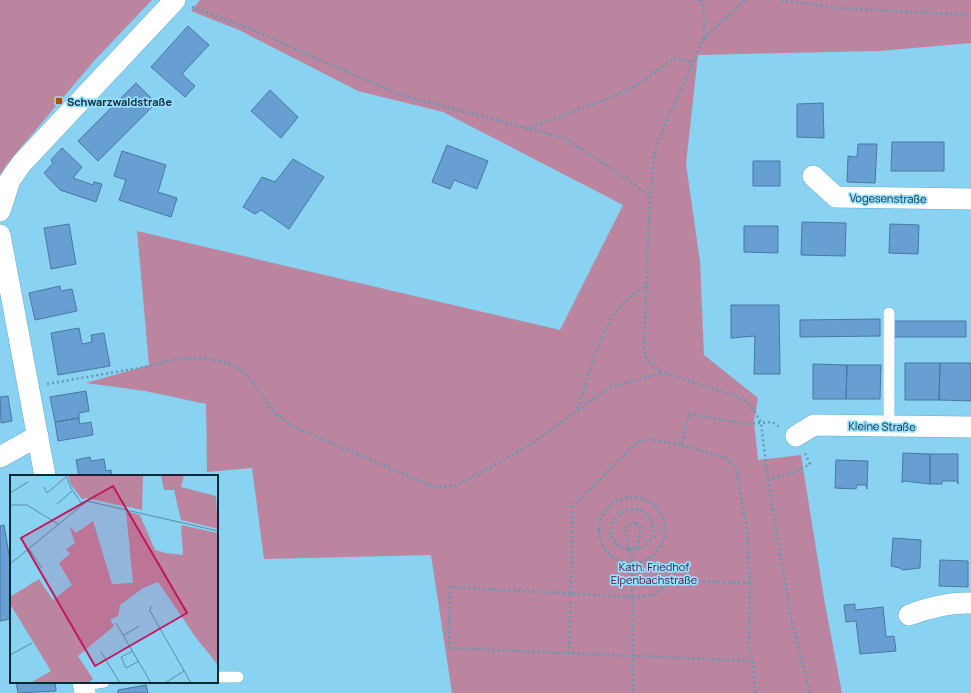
<svg xmlns="http://www.w3.org/2000/svg" width="971" height="693" font-family="Manrope,sans-serif">
	<rect width="100%" height="100%" fill="#8ad2f1"/>
	<path fill="#bb85a0" d="M0 0H152L94 61 7 164 0 175Z
		M200 0H971V43L879 51 698 55 686 164 700 261 704 355 758 398 754 422 758 460 801 455 825 604 842 693H452L431 555 264 559 252 468 207 472 206 404 145 391 86 383 149 365 137 231 560 330 623 205 443 112 358 91 239 30 191 11Z"/>
	<path fill="#679fd3" stroke="#4977a2" d="M188 26 209 45 182 74 195 86 185 97 151 67Z
		M136 83 156 103 98 161 78 141Z
		M270 90 298 117 281 138 251 111Z
		M823 103 824 138 797 137V104Z
		M892 142H944V171H891Z
		M858 144H877L875 183 847 182 848 156 857 157Z
		M447 145 488 161 477 189 454 180 450 189 432 182Z
		M62 148 82 167 73 178 93 185 94 182 102 184 96 202 60 190 44 173 53 163 51 160Z
		M122 151 166 165 158 192 177 198 171 217 119 200 126 180 114 176Z
		M293 159 324 177 289 229 261 210 255 214 243 207 262 177 275 182Z
		M753 161H780V186H753Z
		M802 222 846 223 845 256 801 255Z
		M69 224 76 264 51 269 44 228Z
		M890 224 919 225 918 254 889 253Z
		M744 226H778V253L744 252Z
		M60 286 61 291 72 289 77 311 35 320 29 293Z
		M731 305H779L780 374H754L755 336 731 338Z
		M880 319V336L800 337V320Z
		M894 321H966V337H894Z
		M79 328 82 344 92 342 91 335 104 333 110 366 58 375 51 333Z
		M905 363H940L939 400H905Z
		M940 363H971V401L939 400Z
		M813 364 847 365 846 399H813Z
		M847 365H881L880 399H846Z
		M86 391 89 411 79 413V418L55 422 50 397Z
		M8 396 12 421 1 423 0 397Z
		M79 418 80 424 91 422 93 435 58 441 55 422Z
		M903 453 930 454V484L904 481 902 483Z
		M930 454H958V484L957 481H942V484H930Z
		M90 457 91 461 104 459 106 471 111 470 112 476H79L76 460Z
		M836 460 868 461 867 489 866 485H857L856 489 835 488Z
		M4 525 11 567V619L0 621V526Z
		M893 538 921 540 920 568 902 570 900 568 891 566Z
		M940 560 968 561V587L939 586Z
		M855 604V610L883 607 886 637 894 636 896 651 860 654 856 621 846 622 844 605Z
		M16 682H55L56 691 18 693Z
		M146 685 148 693H118V690Z"/>
	<g fill="none" stroke-linecap="round" stroke-linejoin="round">
		<g stroke="#64abca" stroke-width="12">
			<path id="lane" d="M889 313V426
				M217 677H238
				M84 685 104 682"/>
		</g>
		<g stroke="#64abca" stroke-width="22">
			<path id="street" d="M813 176 836 197 971 199
				M0 211 10 180 22 163 175 0
				M0 235 45 476
				M796 436 814 425 971 427
				M0 457 38 436
				M909 615C930 607 949 602 971 603
				M83 682 85 693"/>
		</g>
		<path stroke="#609ab3" stroke-width="2.5" stroke-dasharray="2 3" stroke-linecap="butt" d="M701 0 704 12V37
			M745 0 704 38 660 136 655 151 650 196 644 348C646 361 652 366 662 372L735 396 747 402 754 410 761 423 768 480 791 619 810 693
			M781 0 836 8 971 15
			M192 7 248 28 398 94 564 138 625 177 649 196
			M526 129 607 99 638 84 675 58 693 62
			M47 384 150 366 175 359 202 358 217 360 232 365 241 370 248 376 273 411 290 425 427 484 439 487 454 486 471 478 530 445 610 387 662 373
			M578 409C587 379 600 329 621 306 628 298 638 291 647 284
			M768 480 795 472 810 464 805 453
			M599 530a33 33 0 1 1 66 0a33 33 0 1 1-66 0Z
			M636 523 641 528 637 549H628L627 534 625 529 629 524Z
			M628 549C617 548 615 543 610 534L613 522 623 511 638 509C642 511 646 514 649 517 659 529 652 546 637 549
			M632 549 633 693
			M750 583 676 580 670 582 654 595 634 597 450 587 449 648 753 661
			M569 653 573 506 637 442 651 439 681 445
			M755 693 753 661 749 649 750 583 747 532 736 467 726 458 681 445 689 414 747 424 772 422 780 427"/>
		<use href="#lane" stroke="#fff" stroke-width="11"/>
		<use href="#street" stroke="#fff" stroke-width="21"/>
	</g>
	<rect fill="#b04f0a" stroke="#97dfff" stroke-width="1.5" x="55" y="97" width="8" height="8" rx="2"/>
	<g text-anchor="middle" dominant-baseline="central" stroke-width="3.5" stroke-linejoin="round" paint-order="stroke">
		<g font-size="11" font-weight="bold" fill="#0a2935" stroke="#97dfff" text-anchor="start">
			<text x="67" y="101">Schwarzwaldstraße</text>
		</g>
		<g font-size="11" fill="#0a2935" stroke="#97dfff">
			<text transform="translate(888 198) rotate(1)">Vogesenstraße</text>
			<text transform="translate(882 426) rotate(1)">Kleine Straße</text>
		</g>
		<g font-size="11" fill="#4d0e35" stroke="#97dfff">
			<text x="654" y="566">Kath. Friedhof<tspan x="654" dy="13">Elpenbachstraße</tspan></text>
		</g>
	</g>
	<g transform="translate(10 475)">
		<rect width="208" height="208" fill="#8ad2f1"/>
		<path d="M58 0H133L132 35 77 23 72 24 61 10ZM151 0H174L171 12 206 21 208 54 171 45 164 15H154ZM116 36 130 40 145 75 156 78 173 80 171 50 208 58V190L187 164 148 107 133 113 110 130 108 141 100 145 104 151 68 181 83 204 78 208H20L41 196 0 129V122L29 104 43 125 62 110 49 88 60 79 56 74 65 68 59 51 66 58 83 46 102 109 123 108Z" fill="#bb85a0"/>
		<path fill="none" stroke="#578ea6" stroke-width="1" d="M56 0 61 13 72 29M34 12 37 18 56 2M0 18 18 7M47 29 62 16M0 30H17L48 49M19 74 32 93M0 89 77 26 208 56M141 131 140 136 181 208M106 148 141 208M114 160 129 151M123 176 111 182 116 193 129 186M91 177 110 208M0 180 22 168M155 208 174 196"/>
		<path fill="#c2185b" fill-opacity="0.15" stroke="#c2185b" stroke-width="2" d="M103 11 177 138 85 191 11 63Z"/>
		<rect width="208" height="208" fill="none" stroke="#0a2935" stroke-width="2"/>
	</g>
</svg>
